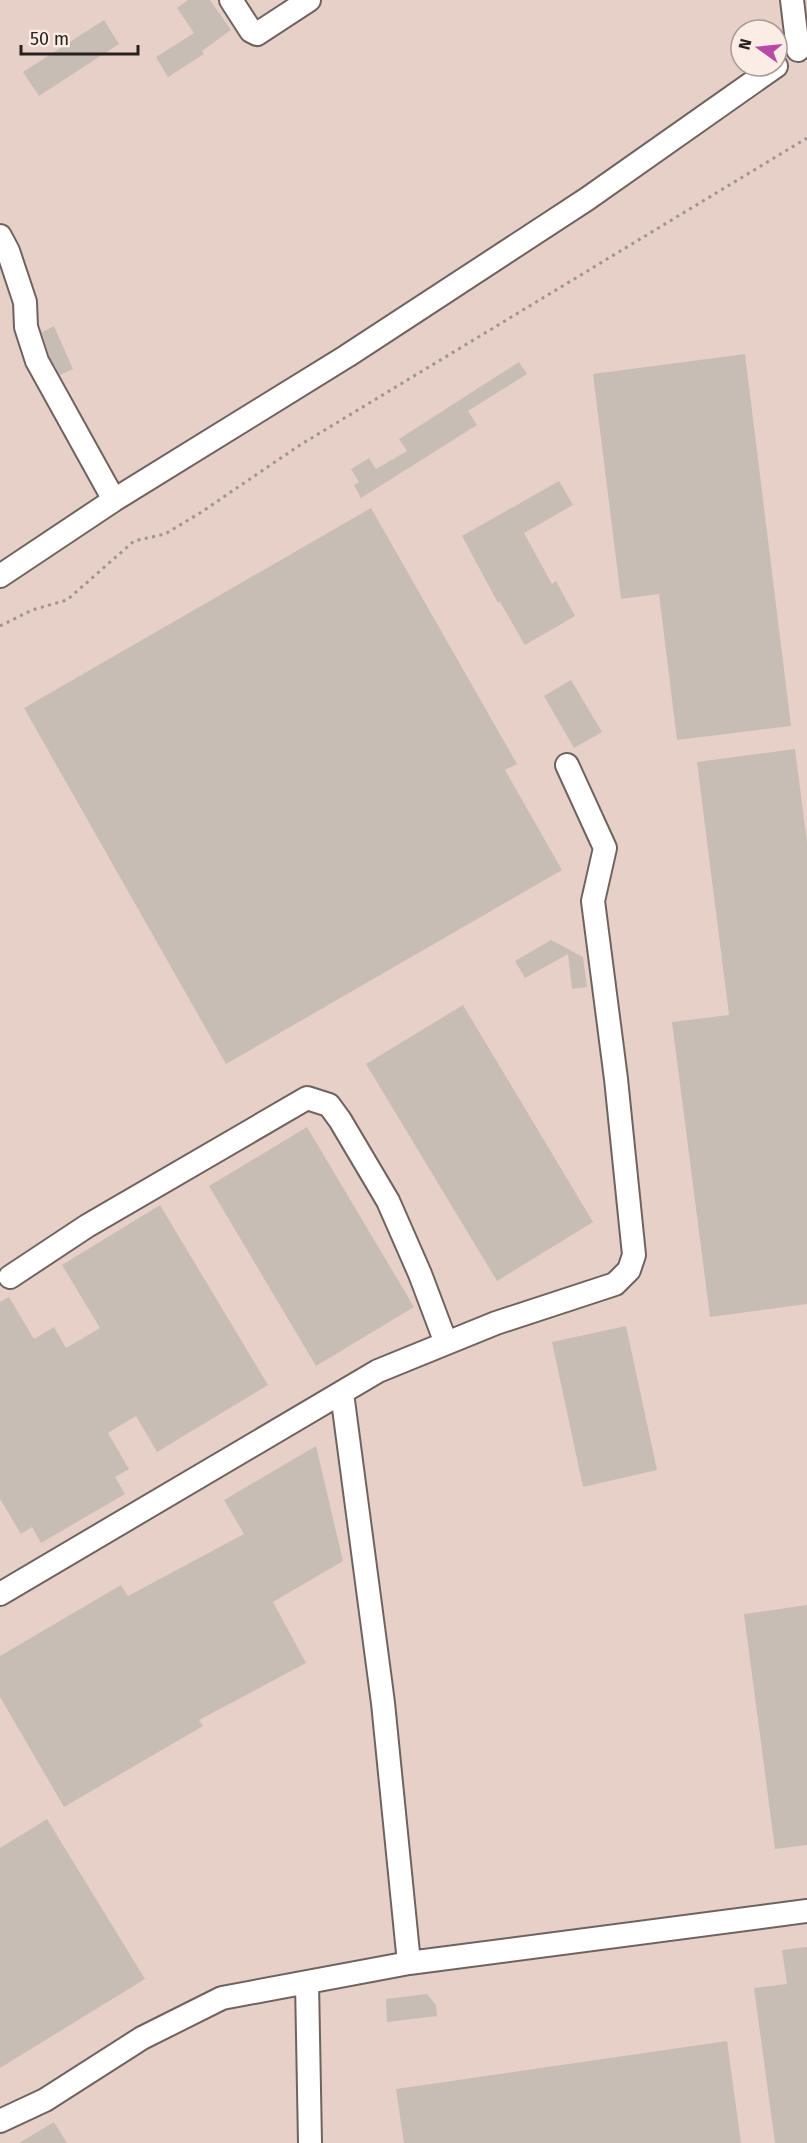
<svg xmlns="http://www.w3.org/2000/svg" width="807" height="2143" font-family="'Fira Sans',sans-serif">
	<rect width="100%" height="100%" fill="#eedfd9"/>
	<path fill="#e7d0c8" fill-rule="evenodd" d="M0 0H807V2143H0ZM741 30H777V66H741Z"/>
	<path fill="#c8bdb4" d="M188 0H210L231 30 202 51 204 54 168 77 156 57 194 33 177 8Z
		M104 20 119 44 39 96 23 72Z
		M54 326 73 369 60 375 49 356 42 332Z
		M745 354 791 726 677 740 659 594 621 599 593 374Z
		M519 362 527 374 468 411 477 425 361 498 354 485 359 482 351 469 369 458 376 469 407 451 399 439Z
		M559 481 573 505 524 533 552 584 556 581 575 616 525 645 500 602 498 603 462 536Z
		M371 508 517 764 505 770 562 870 226 1064 24 708Z
		M571 680 602 732 574 748 544 696Z
		M795 749 807 842V1304L710 1317 672 1022 729 1015 697 762Z
		M551 940 583 957 587 987 572 989 568 954 525 978 515 961Z
		M463 1005 593 1222 497 1281 366 1064Z
		M307 1127 414 1307 316 1366 209 1186Z
		M160 1205 268 1385 157 1452 136 1416 108 1433 129 1469 115 1477 125 1494 41 1543 32 1527 21 1534 0 1499V1302L9 1297 34 1339 54 1327 66 1348 100 1328 62 1265Z
		M626 1326 657 1470 583 1487 552 1342Z
		M316 1446 343 1561 273 1602 306 1663 199 1720 203 1726 64 1807 0 1697V1656L121 1585 128 1596 244 1534 224 1500Z
		M807 1605V1845L775 1849 744 1614Z
		M47 1819 145 1979 0 2068V1848Z
		M807 1947V2143H775L754 1988 787 1984 782 1950Z
		M427 1994 436 2005 437 2016 387 2022 386 1999Z
		M727 2041 741 2143H404L396 2089Z
		M54 2122 67 2143H19Z"/>
	<g fill="none" stroke-linecap="round" stroke-linejoin="round">
		<g stroke="#70635f" stroke-width="26">
			<path id="minor" d="M231 0 251 31 257 34 309 0
				M792 0 798 50
				M0 236 8 251 25 302 26 327 37 361 114 500
				M0 576 114 500 347 356 587 199 776 66
				M10 1277 87 1226 307 1098 329 1105 340 1120 388 1201 420 1274 446 1343
				M342 1393 383 1703 409 1963
				M0 1594 378 1371 496 1323 615 1284 629 1270 634 1255 616 1079 593 901 605 848 567 765
				M307 1982 310 2143
				M0 2121 45 2100 142 2038 222 1998 409 1963 807 1911"/>
		</g>
		<path stroke="#a19591" stroke-width="3" stroke-dasharray="3 4.5" stroke-linecap="butt" d="M0 626 32 610 67 600 134 541 165 534 200 513 300 445 807 138"/>
		<use href="#minor" stroke="#fff" stroke-width="22"/>
	</g>
	<g transform="translate(759 48) rotate(285)"><circle r="28" fill="#fbece6" stroke="#a69b96" stroke-width="1.5"/>
	<path d="M0-4.5L10 22L0 15L-10 22Z" fill="#b849a6"/>
	<text y="-9" font-size="16" font-weight="bold" text-anchor="middle" fill="#27211f">N</text>
	</g>
	<path d="M21 45v9h117v-9" fill="none" stroke="#27211f" stroke-width="3"/>
	<text x="30" y="45" font-size="18" fill="#27211f" stroke="#fbece6" stroke-width="4.5" paint-order="stroke">50 m</text>
</svg>
